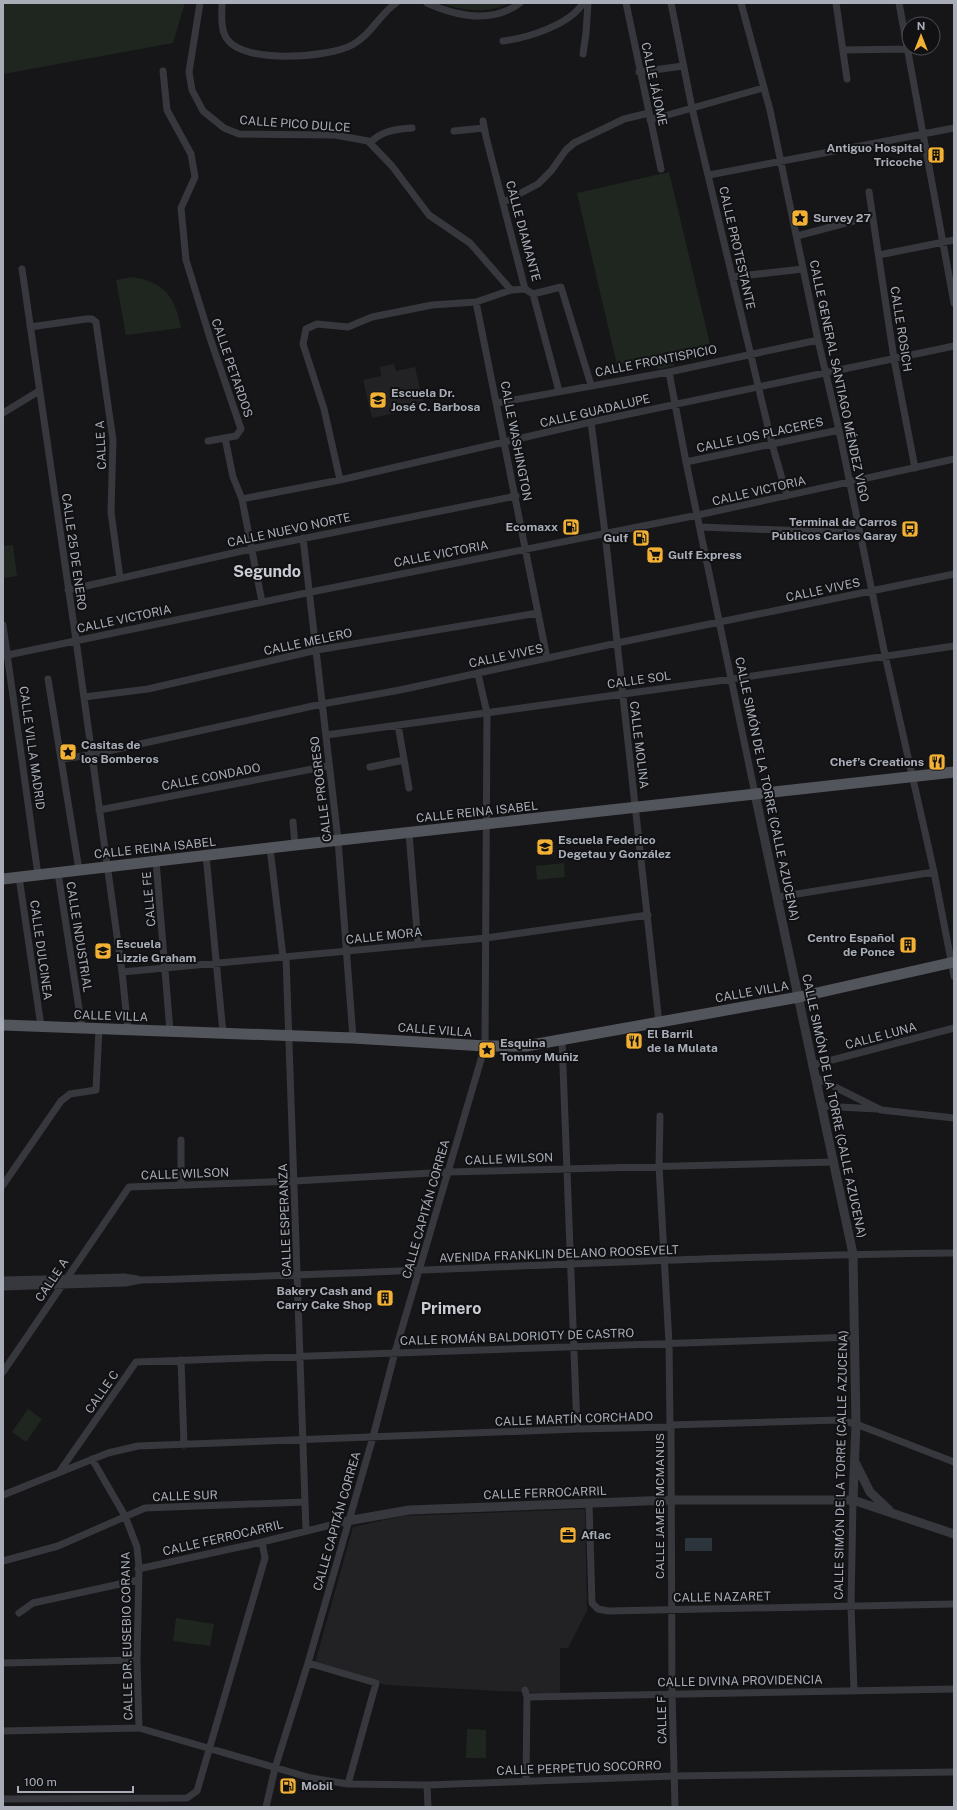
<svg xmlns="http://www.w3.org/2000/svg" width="957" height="1810" font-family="'Public Sans',sans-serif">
	<rect width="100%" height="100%" fill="#161618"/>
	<path fill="#222225" d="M394 364 396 371 415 367 424 407 372 418 363 380 381 376 380 367Z
		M585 1509 587 1611 568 1648H560V1694L386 1685 315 1663 353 1527 403 1516Z"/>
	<path fill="#1e261f" d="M3 3H185L173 43 3 74Z
		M440 3H509C488 15 461 10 440 3Z
		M669 172 710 344 672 353 674 366 658 369 654 357 617 365 577 193Z
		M133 277C165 283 175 296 181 328L126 335 116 280Z
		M13 545 17 576 3 578V546Z
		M564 863 565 877 537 880 536 866Z
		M28 1409 42 1419 26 1442 12 1432Z
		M176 1618 214 1624 210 1646 173 1641Z
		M467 1729 486 1730V1758H466Z"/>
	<path fill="#2c353c" d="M685 1538H712V1551H685Z"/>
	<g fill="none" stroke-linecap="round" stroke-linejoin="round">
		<path stroke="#37383d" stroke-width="7" d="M200 3 189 72 192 90 203 111 224 128 239 134 335 135 368 141 392 166 429 215 470 243 511 290
			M222 3C222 14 220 29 227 39 244 64 328 58 352 45 371 35 379 15 396 3
			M427 3C456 16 492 24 520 3
			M626 3 661 169
			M671 3 692 108 772 444 787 496
			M741 3 770 110 818 340 839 430 885 655 934 872 954 976
			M836 3 847 79
			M899 3 954 303
			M503 41C527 38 570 25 583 3
			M843 50 908 49
			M583 54 586 33 588 3
			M163 71 167 110 191 154 195 177 181 208 186 260 210 338 241 429 236 436 208 441
			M639 72 683 66
			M650 120 763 88
			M483 121 486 137 525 289 533 294 559 391
			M454 131 484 128
			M370 143C381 131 396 129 412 128
			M709 175 954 128
			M869 192 894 359 915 468
			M504 202 538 184 551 171 566 150 574 143 624 119 649 113
			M797 236 872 216
			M879 255 954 240
			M22 269 76 640 122 972 128 1030
			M732 277 803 269
			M533 294 561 287 591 385
			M476 302 547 658
			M30 327 86 319H92L96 322 113 440 111 512 120 578
			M669 372 686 462 755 794
			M497 403 669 372 818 340
			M3 413 39 391
			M591 422 605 533 659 1023
			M225 438 233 477 242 499 262 602
			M686 462 839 430
			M340 480 324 409 303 344 306 329 317 324 348 327 372 317 432 305 476 302 511 290 525 289
			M242 499 340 480 591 422 954 346
			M700 527 860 533
			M303 538 338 840 353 1038
			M68 590 251 549 516 496
			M3 625 38 875
			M3 656 311 592 698 515 954 459
			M48 679 79 870
			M84 697 148 689 317 650 538 613
			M398 725 409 788
			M326 735 732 679 954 646
			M62 759 90 755 322 704 400 690 617 643 954 574
			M370 767 404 760
			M99 810 328 766
			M293 822 295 845
			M409 833 418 944
			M270 848 283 957
			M206 855 223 1033
			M156 861 170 1031
			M58 873 82 1028
			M19 877 41 1026
			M778 897 934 872
			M286 957 306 1531
			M122 972 486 938 648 915
			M562 1041 577 1429
			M813 1065 954 1028
			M815 1077 881 1110 954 1118
			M821 1106 877 1109
			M660 1116 659 1166 669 1343 670 1425
			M3 1185 61 1101 70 1094 96 1090 99 1029
			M181 1185V1140
			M3 1280 124 1277 137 1279
			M3 1287 125 1283 141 1280C412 1273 683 1256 954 1253
			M181 1360 184 1445
			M3 1372 129 1187 295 1181 448 1172 834 1162
			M671 1427 672 1693 675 1807
			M92 1459 125 1516 137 1547 139 1567 137 1660 139 1728
			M60 1471 136 1362 854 1337
			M3 1495 108 1453 138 1446 577 1429 671 1427 670 1425 839 1420 856 1424 954 1462
			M853 1500 851 1606 854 1690
			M589 1503 592 1603 598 1609 608 1611 954 1604
			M3 1561 58 1546 145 1508 305 1502
			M138 1569 262 1542 347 1521
			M19 1613 33 1603 138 1580
			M3 1663 137 1660
			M308 1663 376 1683 348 1784
			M525 1690 527 1697 526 1780
			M527 1697 954 1689
			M3 1731 139 1728 311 1778 348 1784 427 1785 674 1776 954 1772
			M427 1785 428 1807
			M3 1799 187 1798 197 1791 265 1558 262 1542
			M266 1807 275 1768 308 1663 373 1437 395 1352 485 1046 487 713 478 674"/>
		<path stroke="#37383d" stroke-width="9" d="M755 794 853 1254 856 1424 853 1500
			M856 1464 870 1492 889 1510
			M347 1521 409 1510 671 1500H853L954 1534"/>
		<path stroke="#53555c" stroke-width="11" d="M3 879 295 845 954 772
			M3 1025 353 1038 485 1046H526L799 997 954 962"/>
	</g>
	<defs>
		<g id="building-square" transform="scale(0.9)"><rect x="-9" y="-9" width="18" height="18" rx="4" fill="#f2b134" stroke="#111113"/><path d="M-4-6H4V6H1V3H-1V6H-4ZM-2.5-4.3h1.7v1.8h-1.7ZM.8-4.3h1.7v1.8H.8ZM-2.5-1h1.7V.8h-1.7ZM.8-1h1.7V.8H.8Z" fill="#111"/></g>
		<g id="sight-square" transform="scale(0.9)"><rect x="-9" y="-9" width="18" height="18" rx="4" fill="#f2b134" stroke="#111113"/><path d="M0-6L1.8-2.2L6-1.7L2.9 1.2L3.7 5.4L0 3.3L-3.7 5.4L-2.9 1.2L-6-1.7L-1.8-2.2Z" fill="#111"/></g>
		<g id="school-square" transform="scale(0.9)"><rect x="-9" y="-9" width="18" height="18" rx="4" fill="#f2b134" stroke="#111113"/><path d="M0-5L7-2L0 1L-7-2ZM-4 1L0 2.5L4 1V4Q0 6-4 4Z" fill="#111"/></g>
		<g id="fuel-square" transform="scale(0.9)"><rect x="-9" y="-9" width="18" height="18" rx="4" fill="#f2b134" stroke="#111113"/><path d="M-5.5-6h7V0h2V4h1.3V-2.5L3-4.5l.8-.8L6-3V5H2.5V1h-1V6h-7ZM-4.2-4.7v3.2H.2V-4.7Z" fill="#111"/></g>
		<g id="bus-square" transform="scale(0.9)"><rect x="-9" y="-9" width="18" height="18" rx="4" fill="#f2b134" stroke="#111113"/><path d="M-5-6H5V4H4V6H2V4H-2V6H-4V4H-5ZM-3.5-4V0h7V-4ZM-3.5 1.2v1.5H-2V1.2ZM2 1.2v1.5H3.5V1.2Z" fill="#111"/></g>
		<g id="supermarket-square" transform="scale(0.9)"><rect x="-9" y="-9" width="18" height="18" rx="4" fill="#f2b134" stroke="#111113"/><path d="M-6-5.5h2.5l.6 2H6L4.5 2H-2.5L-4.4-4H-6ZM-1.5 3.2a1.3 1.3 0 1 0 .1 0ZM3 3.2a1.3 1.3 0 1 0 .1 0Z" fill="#111"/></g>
		<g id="restaurant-square" transform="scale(0.9)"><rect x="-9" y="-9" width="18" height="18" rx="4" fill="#f2b134" stroke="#111113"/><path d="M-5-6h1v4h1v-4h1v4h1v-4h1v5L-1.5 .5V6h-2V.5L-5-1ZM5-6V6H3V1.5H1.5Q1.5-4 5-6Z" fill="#111"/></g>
		<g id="office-square" transform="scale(0.9)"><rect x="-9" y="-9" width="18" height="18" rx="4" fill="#f2b134" stroke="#111113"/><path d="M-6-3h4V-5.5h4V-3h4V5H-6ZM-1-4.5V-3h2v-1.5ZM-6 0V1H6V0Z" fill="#111"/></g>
	</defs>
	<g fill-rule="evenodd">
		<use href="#building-square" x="936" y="155"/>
		<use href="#sight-square" x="800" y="218"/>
		<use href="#school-square" x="378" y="400"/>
		<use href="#fuel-square" x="571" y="527"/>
		<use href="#bus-square" x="910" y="529"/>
		<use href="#fuel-square" x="641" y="538"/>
		<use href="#supermarket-square" x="655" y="555"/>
		<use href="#sight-square" x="68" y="752"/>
		<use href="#restaurant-square" x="937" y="762"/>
		<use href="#school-square" x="545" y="847"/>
		<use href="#building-square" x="908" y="945"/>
		<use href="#school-square" x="103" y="951"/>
		<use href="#restaurant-square" x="634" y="1041"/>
		<use href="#sight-square" x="487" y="1050"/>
		<use href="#building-square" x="385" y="1298"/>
		<use href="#office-square" x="568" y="1535"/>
		<use href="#fuel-square" x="288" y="1786"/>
	</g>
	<g text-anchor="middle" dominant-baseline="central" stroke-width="4" stroke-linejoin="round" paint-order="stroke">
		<g font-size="12" fill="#a8adb8" stroke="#111113">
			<text transform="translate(654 84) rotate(78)">CALLE JÁJOME</text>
			<text transform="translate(295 124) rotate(4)">CALLE PICO DULCE</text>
			<text transform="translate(523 231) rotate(75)">CALLE DIAMANTE</text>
			<text transform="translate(737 248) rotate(77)">CALLE PROTESTANTE</text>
			<text transform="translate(901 329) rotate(81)">CALLE ROSICH</text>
			<text transform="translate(656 361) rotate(-11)">CALLE FRONTISPICIO</text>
			<text transform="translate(232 368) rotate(71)">CALLE PETARDOS</text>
			<text transform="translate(839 381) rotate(78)">CALLE GENERAL SANTIAGO MÉNDEZ VIGO</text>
			<text transform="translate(595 411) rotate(-13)">CALLE GUADALUPE</text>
			<text transform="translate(760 435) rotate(-12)">CALLE LOS PLACERES</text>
			<text transform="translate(516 441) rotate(79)">CALLE WASHINGTON</text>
			<text transform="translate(101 445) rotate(-93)">CALLE A</text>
			<text transform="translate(759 491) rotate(-13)">CALLE VICTORIA</text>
			<text transform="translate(289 530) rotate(-12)">CALLE NUEVO NORTE</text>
			<text transform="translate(74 552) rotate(82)">CALLE 25 DE ENERO</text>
			<text transform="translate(441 554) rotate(-11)">CALLE VICTORIA</text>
			<text transform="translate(823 590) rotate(-12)">CALLE VIVES</text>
			<text transform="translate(124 619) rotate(-12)">CALLE VICTORIA</text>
			<text transform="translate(308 642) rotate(-12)">CALLE MELERO</text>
			<text transform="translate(506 656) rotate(-12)">CALLE VIVES</text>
			<text transform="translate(639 680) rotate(-8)">CALLE SOL</text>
			<text transform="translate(639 745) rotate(83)">CALLE MOLINA</text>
			<text transform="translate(32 748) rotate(82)">CALLE VILLA MADRID</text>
			<text transform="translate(211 777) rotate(-11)">CALLE CONDADO</text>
			<text transform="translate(321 789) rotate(-97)">CALLE PROGRESO</text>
			<text transform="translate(767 789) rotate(78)">CALLE SIMÓN DE LA TORRE (CALLE AZUCENA)</text>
			<text transform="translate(477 812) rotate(-6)">CALLE REINA ISABEL</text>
			<text transform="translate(155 848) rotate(-6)">CALLE REINA ISABEL</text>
			<text transform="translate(149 899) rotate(-95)">CALLE FE</text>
			<text transform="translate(384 936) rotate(-6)">CALLE MORA</text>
			<text transform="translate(79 937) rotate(81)">CALLE INDUSTRIAL</text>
			<text transform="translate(41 950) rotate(82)">CALLE DULCINEA</text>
			<text transform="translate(752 992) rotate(-10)">CALLE VILLA</text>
			<text transform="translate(111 1016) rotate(2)">CALLE VILLA</text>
			<text transform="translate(435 1030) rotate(4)">CALLE VILLA</text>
			<text transform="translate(881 1036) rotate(-15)">CALLE LUNA</text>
			<text transform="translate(834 1106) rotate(78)">CALLE SIMÓN DE LA TORRE (CALLE AZUCENA)</text>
			<text transform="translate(509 1159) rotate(-2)">CALLE WILSON</text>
			<text transform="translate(185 1174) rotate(-2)">CALLE WILSON</text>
			<text transform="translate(426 1209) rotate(-74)">CALLE CAPITÁN CORREA</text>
			<text transform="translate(285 1220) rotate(-92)">CALLE ESPERANZA</text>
			<text transform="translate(559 1254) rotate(-2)">AVENIDA FRANKLIN DELANO ROOSEVELT</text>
			<text transform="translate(52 1280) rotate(-56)">CALLE A</text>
			<text transform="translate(517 1337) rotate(-2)">CALLE ROMÁN BALDORIOTY DE CASTRO</text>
			<text transform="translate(102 1392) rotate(-55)">CALLE C</text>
			<text transform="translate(574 1419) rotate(-2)">CALLE MARTÍN CORCHADO</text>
			<text transform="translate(841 1465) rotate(-89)">CALLE SIMÓN DE LA TORRE (CALLE AZUCENA)</text>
			<text transform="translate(545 1493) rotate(-2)">CALLE FERROCARRIL</text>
			<text transform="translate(185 1496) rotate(-2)">CALLE SUR</text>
			<text transform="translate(660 1506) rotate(-90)">CALLE JAMES MCMANUS</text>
			<text transform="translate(337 1521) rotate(-74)">CALLE CAPITÁN CORREA</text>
			<text transform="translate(223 1538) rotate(-13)">CALLE FERROCARRIL</text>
			<text transform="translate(722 1597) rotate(-1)">CALLE NAZARET</text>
			<text transform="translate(127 1636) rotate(-91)">CALLE DR. EUSEBIO CORANA</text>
			<text transform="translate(740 1681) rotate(-1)">CALLE DIVINA PROVIDENCIA</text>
			<text transform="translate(662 1720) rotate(-91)">CALLE F</text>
			<text transform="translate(579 1768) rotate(-2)">CALLE PERPETUO SOCORRO</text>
		</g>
		<g font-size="12" font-weight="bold" fill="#a8adb8" stroke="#111113" text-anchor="start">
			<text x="923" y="148" text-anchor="end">Antiguo Hospital<tspan x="923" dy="14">Tricoche</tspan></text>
			<text x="813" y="218">Survey 27</text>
			<text x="391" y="393">Escuela Dr.<tspan x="391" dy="14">José C. Barbosa</tspan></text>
			<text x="897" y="522" text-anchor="end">Terminal de Carros<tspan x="897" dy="14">Públicos Carlos Garay</tspan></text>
			<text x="558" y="527" text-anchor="end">Ecomaxx</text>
			<text x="628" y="538" text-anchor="end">Gulf</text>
			<text x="668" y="555">Gulf Express</text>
			<text x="81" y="745">Casitas de<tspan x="81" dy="14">los Bomberos</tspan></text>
			<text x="924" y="762" text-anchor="end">Chef’s Creations</text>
			<text x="558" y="840">Escuela Federico<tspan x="558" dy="14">Degetau y González</tspan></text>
			<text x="895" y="938" text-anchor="end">Centro Español<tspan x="895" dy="14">de Ponce</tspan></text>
			<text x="116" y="944">Escuela<tspan x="116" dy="14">Lizzie Graham</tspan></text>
			<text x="647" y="1034">El Barril<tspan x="647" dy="14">de la Mulata</tspan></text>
			<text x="500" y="1043">Esquina<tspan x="500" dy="14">Tommy Muñiz</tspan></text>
			<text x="372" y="1291" text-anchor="end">Bakery Cash and<tspan x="372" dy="14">Carry Cake Shop</tspan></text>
			<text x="581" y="1535">Aflac</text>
			<text x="301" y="1786">Mobil</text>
		</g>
		<g font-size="16" font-weight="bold" fill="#c9ccd4" stroke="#111113">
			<text x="267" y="571">Segundo</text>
			<text x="451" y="1308">Primero</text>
		</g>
	</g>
	<rect width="957" height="1810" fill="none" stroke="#a8adb8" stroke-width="8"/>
	<g transform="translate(921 36)"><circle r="19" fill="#111113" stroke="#4d4f55"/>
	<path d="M0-3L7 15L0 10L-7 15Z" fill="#f2b134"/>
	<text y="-6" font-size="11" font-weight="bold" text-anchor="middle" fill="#a8adb8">N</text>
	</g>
	<path d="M18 1786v6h115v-6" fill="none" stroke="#a8adb8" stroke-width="2"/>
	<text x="24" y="1786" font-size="12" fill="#a8adb8" stroke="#111113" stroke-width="3" paint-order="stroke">100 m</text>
</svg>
